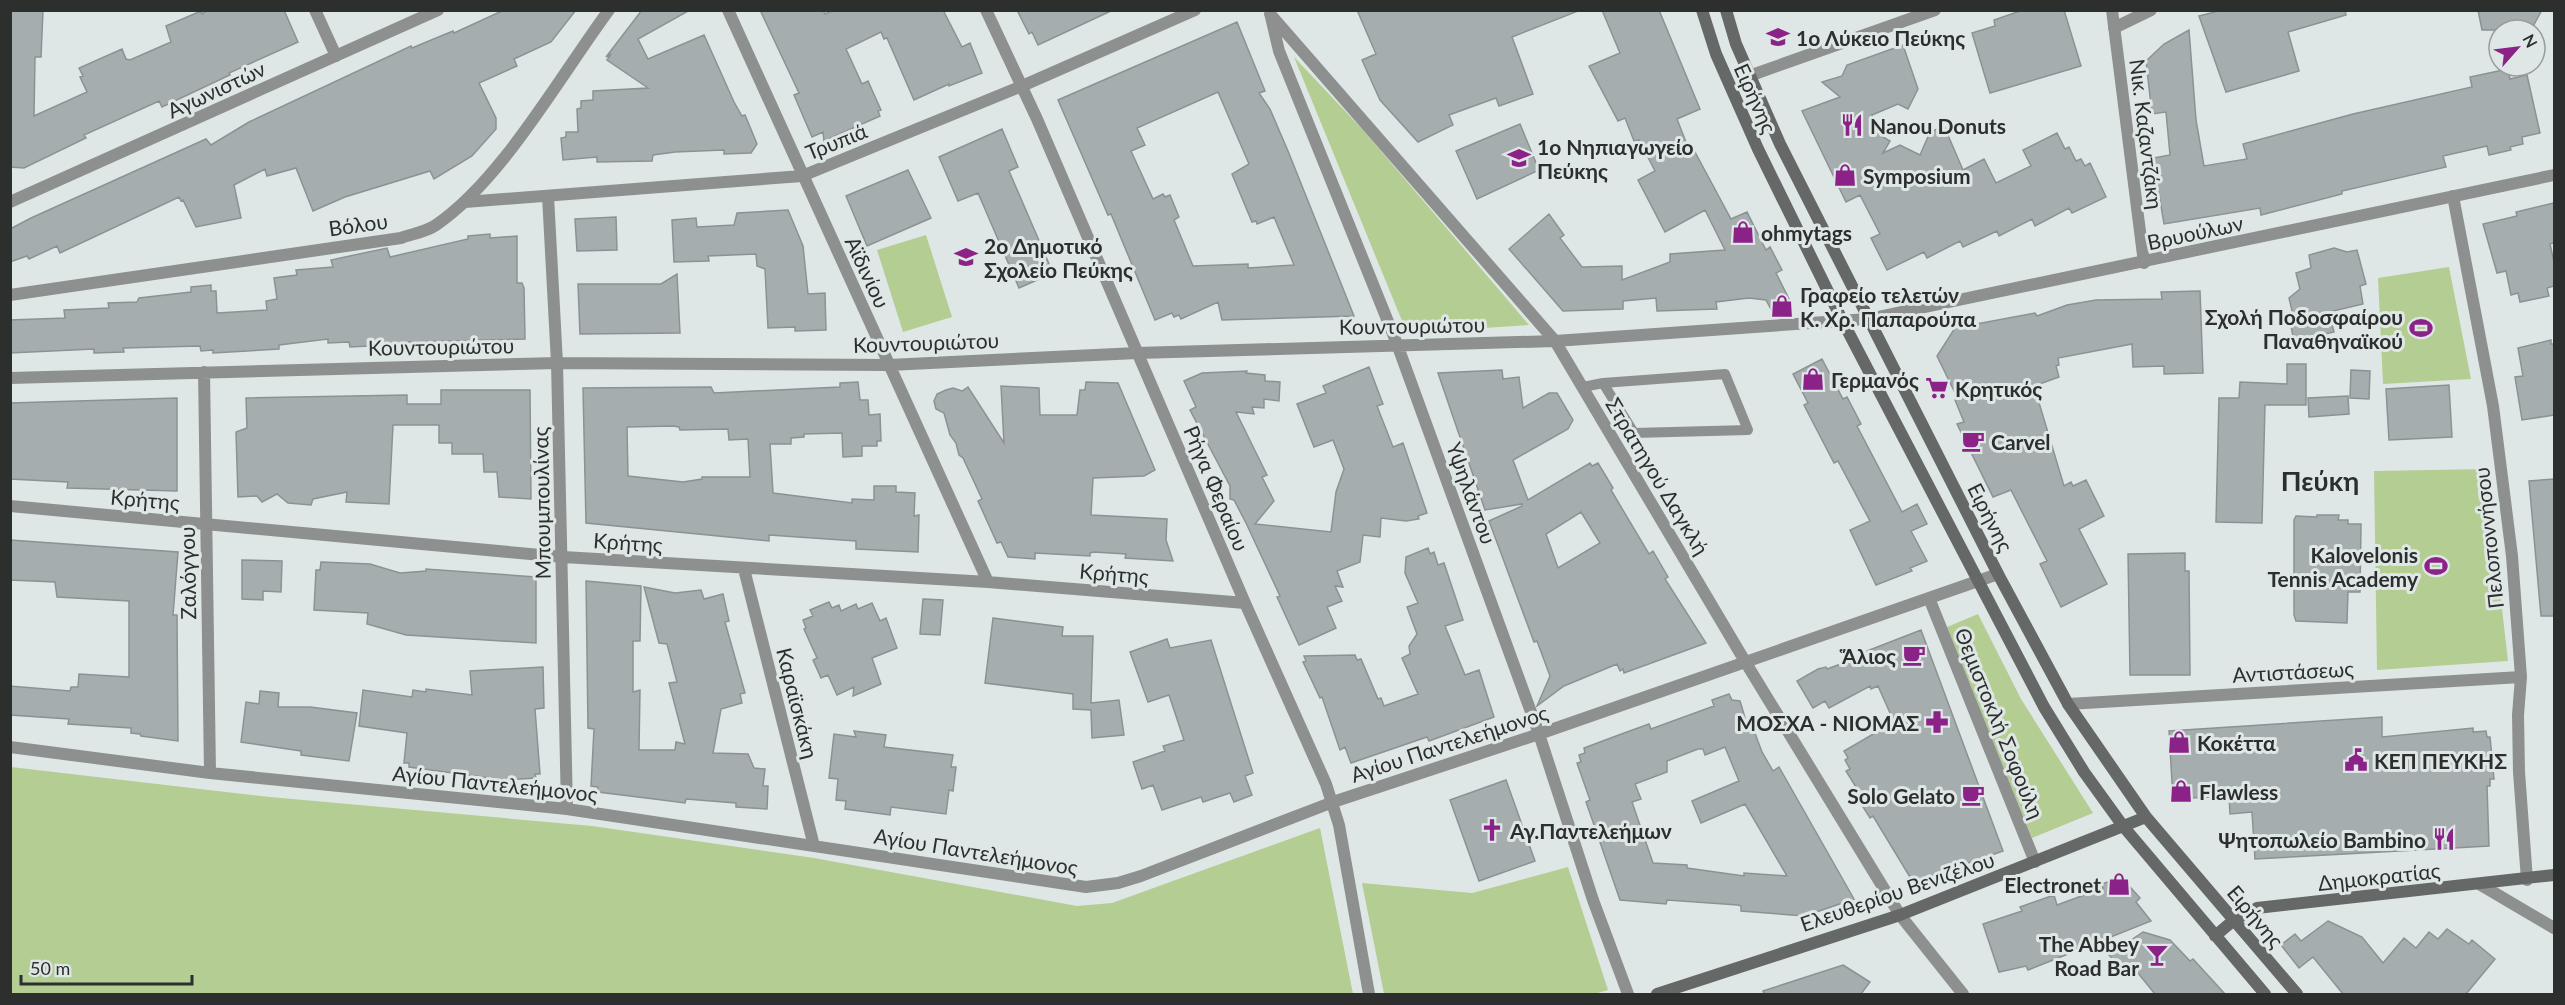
<svg xmlns="http://www.w3.org/2000/svg" width="2565" height="1005" font-family="Lato,sans-serif">
	<rect width="100%" height="100%" fill="#dfe7e6"/>
	<path fill="#b4cd92" d="M1294 57 1363 130 1529 325 1407 333Z
		M926 235 952 317 903 332 877 250Z
		M2449 267 2471 379 2383 384 2378 278Z
		M2486 469 2508 661 2377 670 2374 471Z
		M1978 614 2021 699 2093 813 2032 838 1947 627Z
		M11 767 270 797 592 826 814 858 1077 906 1112 903 1320 828 1353 994H11Z
		M1568 867 1608 990 1594 994H1384L1362 883 1472 893Z"/>
	<path fill="#a6adaf" stroke="#8b9294" stroke-width="1.5" fill-rule="evenodd" d="M10 10H43L41 57H35L34 116 87 92 80 77 83 76 79 68 122 49 126 59 130 60 171 42 166 26 201 11 202 14 208 10H284L298 42 229 73 230 75 162 107 159 101 84 135 86 138 24 168 10 167Z
		M504 10H576L551 42 514 59 517 66 479 83 496 118V129L472 156 434 179 430 171 345 197 313 211 296 168 267 176 265 169 234 185 241 218 196 227 183 200 181 201 179 197 60 253 57 246 29 259 27 256 10 262V229L31 218 206 139 211 145 249 122 411 46 412 48 453 31 454 33Z
		M642 10H690L638 39 648 59 704 35 734 102 742 116 745 115 757 144 751 153 724 154V150L675 152 653 155 652 161 597 162V157L563 160 561 138 566 137V132H578L577 109 581 108V101L593 100V91L648 88 607 60 611 54 606 57Z
		M760 10H823L825 14 834 10H943L962 47 970 43 982 73 949 86V84L914 100 887 38 884 39 881 32 846 49 862 84 868 81 881 110 878 111 880 116 824 141 823 132 812 137 794 95 799 93Z
		M1017 10H1113L1038 45 1032 32 1029 34Z
		M1357 10H1577L1578 11 1512 37 1533 94 1499 106 1496 98 1449 115 1453 125 1418 142 1380 100 1362 60 1376 54Z
		M1602 10H1659L1700 109 1677 119 1691 155 1695 152 1731 219 1747 212 1766 250 1770 247 1782 270 1776 273 1791 303 1773 313 1766 300 1749 298 1716 302 1717 309 1657 311 1656 298 1623 301V309L1563 311 1509 249 1549 214 1564 235 1560 238 1582 267 1622 266V280L1670 262V254L1725 250 1705 210 1665 232 1638 180 1655 171 1639 140 1634 141 1625 118 1618 121 1589 66 1620 53Z
		M2023 10H2064L2081 66 1990 93 1972 33 1995 26 1994 20Z
		M2222 10H2345L2346 15 2288 32 2299 71 2226 92 2199 16Z
		M2478 10H2542L2531 30H2482Z
		M1237 22 1265 91 1259 93 1270 109 1288 151 1354 316 1222 320 1218 302 1181 319 1179 315 1174 317 1172 313 1155 320 1111 214 1108 215 1058 100ZM1218 92 1249 164 1232 174 1252 222 1256 221 1257 224 1274 217 1294 265 1248 268V264L1193 266 1174 220 1179 217 1170 195 1165 197 1163 194 1153 199 1131 151 1145 145 1137 128Z
		M2189 30 2196 120 2204 166 2247 159 2243 144 2353 114 2472 87 2470 77 2508 69 2510 79 2527 75 2540 133 2522 137 2523 144 2510 147 2511 150 2489 155 2487 146 2443 156 2446 167 2342 191V194L2261 215 2260 208 2164 224 2153 158 2170 155 2166 112 2152 114 2146 61 2164 44Z
		M1903 45 1918 89 1908 109 1898 104 1872 115 1883 137 1890 141 1883 153 1900 145 1920 155 1930 132 1944 126 1963 170 1984 159 1996 183 2031 166 2023 150 2057 133 2065 149 2069 147 2076 161 2081 159 2085 166 2090 163 2106 197 2072 213 2069 208 2035 226 2032 219 1999 236 1997 231 1963 247 1960 241 1927 258 1924 252 1887 270 1871 238 1880 234 1860 195 1846 202 1802 111 1840 97 1822 82 1842 76 1847 65Z
		M1520 124 1539 170 1477 199 1456 151Z
		M1002 129 1018 167 1009 171 1053 273 1019 288 978 193 958 201 939 157Z
		M908 170 931 218 867 246 846 196Z
		M2554 203V243L2550 244 2554 262V286L2547 288 2549 296 2520 302 2518 293 2511 295 2506 271 2497 273 2483 224 2517 216 2516 212Z
		M788 210 803 246 808 294 825 293 826 330 795 331V327L768 328 765 269 757 266 756 254 708 256 709 261 674 262 672 220 696 218 697 227 734 225 737 213Z
		M616 217 617 250 577 251 575 219Z
		M490 234V238L517 236V283H522L524 288 525 339 408 342V344L350 347 349 342 328 343V339L279 345V349L213 353V350L201 351 200 346 123 348 124 352 94 353V349L10 353V320L65 318 64 310 109 308 108 303 137 302 139 298 191 292V287L211 285V291H216L217 313 267 310 266 301 277 299 274 278 297 275 296 270 333 267 331 260 387 248 390 257 468 239V236Z
		M2334 248 2347 252 2357 250 2366 284 2360 286 2363 304 2329 312 2334 332 2294 341 2289 316 2293 315 2289 298 2300 289 2296 273 2311 268 2309 255Z
		M677 274 680 333 580 334 578 284H661Z
		M2200 291 2203 373 2164 374V366L2133 367 2132 344 2058 358 2059 365 2056 366 2059 377 2034 386 2064 486 2071 482 2073 486 2086 480 2104 516 2079 529 2107 584 2061 607 2040 564 2047 561 2011 490 1993 497 1957 424 1964 422 1955 400 1958 399 1937 356 1955 328 2035 313 2037 316 2067 305 2096 300 2162 299 2161 292Z
		M2551 340V344H2554V415L2522 420 2515 377 2523 376 2518 348Z
		M1822 359 1843 399 1847 397 1861 424 1857 426 1902 512 1917 504 1927 524 1911 531 1927 561 1910 568 1912 571 1876 585 1850 530 1870 521 1838 461 1834 463 1804 405 1808 403 1793 374Z
		M2287 364H2306V405H2265L2262 523 2216 522 2219 398H2239L2240 382 2287 384Z
		M1369 367 1383 404 1377 406 1393 447 1403 443 1427 513 1418 516 1419 519 1406 521 1381 518 1380 537 1363 535 1360 562 1337 571 1343 587 1335 586 1342 601 1327 607 1336 628 1299 645 1277 597 1280 596 1246 523 1234 500 1230 499V486L1190 410 1196 407 1184 381 1202 373 1247 371 1246 373 1265 375V381L1280 382 1279 401 1264 399V408L1252 407 1254 414 1236 412 1267 475 1262 477 1274 501 1255 524 1331 532 1336 492 1344 469 1333 440 1314 447 1297 404 1326 393 1323 386Z
		M1502 370 1503 379 1519 377 1523 408 1549 393H1557L1573 420 1568 429 1513 460 1528 500 1590 463 1592 466 1598 463 1613 488 1611 490 1649 554 1653 551 1668 577 1665 579 1706 643 1624 673 1623 669 1620 671 1617 664 1564 686 1537 706 1550 676 1537 641 1534 642 1489 521 1522 506V504L1485 510 1438 373ZM1581 512 1600 543 1558 568 1546 534Z
		M2351 370 2370 371 2369 399 2350 398Z
		M858 382 860 400H868L869 415 880 414 881 441H877V446H862V456L843 457 842 433 804 434V437L791 438V444H770L773 493 852 503V499L874 500V486H896V492L915 493 914 516 919 515 918 552 856 549V541L769 535V541L586 523 583 388 711 387 714 393 840 387V383ZM673 426 679 427 680 430 728 429 729 440 748 439 750 477H702V479L683 482 628 476 627 427Z
		M1086 382 1118 383 1155 470 1144 476 1093 478 1091 515 1167 519 1166 540 1173 561 1125 558 1126 554 1094 552 1090 553V556L1035 553V559L1008 557 1001 542 997 543 978 501 982 499 963 458 959 455 956 443 950 435 944 413 936 409 934 401 937 394 946 390 953 388 962 391 968 387 1004 443 1001 386 1039 388 1040 415H1077L1080 390H1085Z
		M2449 385 2452 437 2389 440 2386 389Z
		M441 390H530L531 499 499 497 497 472H484L483 454H452V443H439V425H393L389 504 346 502 347 492 313 499 311 505 288 503 277 494 262 502 257 496 238 497 236 432 247 428 246 398 407 395V404H441Z
		M2348 396 2349 414 2309 417 2308 398Z
		M177 398V491L67 488 68 482 10 479V403Z
		M2554 479V616H2541L2529 481Z
		M2317 515H2339L2338 520H2348V524H2361L2360 592H2348L2347 623 2296 621 2294 615V520L2296 516 2317 517Z
		M10 540 178 552 173 615H177L178 741 141 736 140 734 131 733V728L68 724 69 719 10 715V686L70 691 71 687H78L79 674 129 677V601L57 597 55 582 10 580Z
		M1428 548 1430 554 1434 552 1438 565 1444 563 1463 620 1445 626 1465 675 1479 670 1494 717 1429 741 1427 737 1351 763 1345 747 1340 750 1322 697 1320 698 1303 662 1306 661 1304 656 1355 655 1357 660 1361 659 1378 699 1381 698 1384 706 1418 694 1402 658 1410 654 1409 646 1417 634 1407 607 1418 603 1405 573 1406 557Z
		M2185 553V571H2189L2190 675H2130L2128 554Z
		M242 560 282 561 281 592 263 591V600L242 599Z
		M321 562 370 564 400 573 426 571V569L536 577V643L406 635 367 624 368 613 314 610 316 570H320Z
		M586 581 641 586 640 641H633V692L640 690 639 750H675L676 742 685 744 669 683 677 682 667 644 659 643 644 587 675 593 701 590 704 599 723 594 729 621 725 622 745 693 740 694 742 703 721 709 713 753 748 754 754 768 765 769 763 786H768L767 809 736 807V803L686 799 685 803 654 799 598 792V787L591 786 594 729 588 728Z
		M923 599 943 600 940 635 920 634Z
		M829 602 832 608 839 605 841 611 856 604 858 609 872 603 880 621 886 618 897 648 872 658 881 684 853 696 854 687 837 695 828 675 821 678 813 660 817 658 804 629 806 628 803 620 813 616 810 610Z
		M993 618 1063 627 1062 636H1093L1091 703 1119 700 1124 735 1092 738 1091 710 1073 709V694L985 683Z
		M1921 630 2003 851 1913 882 1873 816 1870 818 1860 802 1864 800 1846 771 1850 769 1845 760 1848 758 1844 751 1894 722 1878 686 1871 689 1870 686 1829 708 1825 701 1813 708 1797 681 1818 669 1826 667 1827 669 1868 654 1867 651Z
		M1167 639 1170 648 1211 640 1253 773 1245 776 1252 795 1234 802 1230 793 1203 802 1201 797 1162 810 1153 785 1142 789 1133 762 1165 751 1163 746 1184 740 1169 695 1148 702 1130 652Z
		M543 667 544 708 535 709 540 774H535L536 778 504 780 409 767V763H404L407 733 359 726 363 690 412 697 413 690 426 692V689L472 695 470 671Z
		M260 691 279 693 278 707H310L357 713 349 761 301 755V751L241 742 246 702 259 704Z
		M1729 694 1732 700 1740 701 1746 721 1750 720 1762 752 1773 771 1779 767 1854 899 1805 916 1741 911V906L1738 905 1667 900 1666 904 1620 900 1586 802 1590 800 1577 763 1581 762 1579 755 1585 753 1584 748 1616 736 1649 724 1651 729 1714 706 1712 700ZM1725 747 1739 781 1692 801 1701 823 1745 804 1787 876 1744 873V876L1687 868V865L1653 863 1632 802 1641 799 1635 784 1667 772V761L1698 749H1703L1705 755Z
		M2382 717V737L2473 728V732L2486 731 2487 737H2490L2494 779H2490V786H2487L2489 846 2255 859 2252 812 2230 814 2229 796 2173 799 2169 731Z
		M854 731 886 735 884 747 953 755 951 767H956L953 791 949 790 946 814 891 807 890 815 845 809 846 801 836 800 838 779 829 778 834 734 856 737Z
		M1506 780 1535 861 1479 881 1450 800Z
		M2122 878 2140 898 2136 902 2151 921 2028 970 2026 966 1999 972 1983 924 2022 911 2020 907 2054 895 2057 905 2103 888 2101 884Z
		M2328 921 2362 937 2383 963 2404 938 2416 948 2429 932 2438 939 2447 929 2469 944 2472 940 2495 959 2466 994H2343L2313 957 2299 968 2281 945 2295 934 2301 941Z
		M2143 932 2170 940 2190 961 2193 959 2225 994H2155L2133 967 2124 973 2109 955Z
		M1843 965 1870 982 1861 994H1764L1763 991Z"/>
	<g fill="none" stroke-linecap="round" stroke-linejoin="round">
		<path stroke="#8e908f" stroke-width="10" d="M1583 387 1603 383 1634 433 1748 430 1725 374 1603 383"/>
		<path stroke="#8e908f" stroke-width="12" d="M315 10 336 56
			M728 10 988 582
			M986 10 1037 119 1245 603 1326 784 1339 825 1369 994
			M2112 10 2144 263
			M1270 14 1555 341 1746 663 1900 915 1963 994
			M1271 17 1279 51 1397 344 1539 734 1593 900 1628 994
			M2114 28 2151 10
			M1749 76 1935 10
			M548 196 557 363 567 809
			M2453 196 2493 406 2512 556 2521 677 2518 715 2519 772 2527 880
			M10 202 438 10
			M465 202 802 176 1022 86 1195 10
			M10 295 401 238C412 234 426 232 436 225 502 180 560 76 609 10
			M204 372 210 773
			M10 378 557 363 889 365 1137 353 1555 341 1868 319 2554 175
			M10 506 563 557 988 582 1245 603
			M744 569 814 846
			M1929 598 2035 862
			M2068 704 2521 677
			M10 747 210 773 567 809 1086 887 1118 883 1141 876 1333 802 1539 734 1998 574
			M2481 885 2554 928"/>
		<path stroke="#656866" stroke-width="12" d="M1702 10 1716 54 1758 149 1842 320 2044 707 2084 772 2123 826 2265 994
			M1726 10 1736 44 1780 144 1998 574 2068 704 2146 817 2297 994
			M2215 936 2234 920 2257 908 2554 875
			M1657 994 1900 915 2146 817"/>
	</g>
	<defs>
		<g id="school-bare" transform="scale(1.8)"><path d="M0-5L7-2L0 1L-7-2ZM-4 1L0 2.5L4 1V4Q0 6-4 4Z" fill="#8b2288" stroke="#dfe7e6" stroke-width="2.5" paint-order="stroke"/></g>
		<g id="restaurant-bare" transform="scale(1.8)"><path d="M-5-6h1v4h1v-4h1v4h1v-4h1v5L-1.5 .5V6h-2V.5L-5-1ZM5-6V6H3V1.5H1.5Q1.5-4 5-6Z" fill="#8b2288" stroke="#dfe7e6" stroke-width="2.5" paint-order="stroke"/></g>
		<g id="shop-bare" transform="scale(1.8)"><path d="M-5-2.5h2.3a2.7 3.5 0 0 1 5.4 0H5L5.5 6h-11ZM-1.5-2.5h3a1.5 2.3 0 0 0-3 0Z" fill="#8b2288" stroke="#dfe7e6" stroke-width="2.5" paint-order="stroke"/></g>
		<g id="stadium-bare" transform="scale(1.8)"><path d="M0-5a6.5 5 0 1 0 0 10a6.5 5 0 1 0 0-10ZM-3.5-1.8h7v3.6h-7Z" fill="#8b2288" stroke="#dfe7e6" stroke-width="2.5" paint-order="stroke"/></g>
		<g id="supermarket-bare" transform="scale(1.8)"><path d="M-6-5.5h2.5l.6 2H6L4.5 2H-2.5L-4.4-4H-6ZM-1.5 3.2a1.3 1.3 0 1 0 .1 0ZM3 3.2a1.3 1.3 0 1 0 .1 0Z" fill="#8b2288" stroke="#dfe7e6" stroke-width="2.5" paint-order="stroke"/></g>
		<g id="cafe-bare" transform="scale(1.8)"><path d="M-5.5-4.5H6V0H3Q3 3.5 0 3.5H-2.5Q-5.5 3.5-5.5 0ZM3-3.2v2h1.7v-2ZM-6 4.5H4V6H-6Z" fill="#8b2288" stroke="#dfe7e6" stroke-width="2.5" paint-order="stroke"/></g>
		<g id="pharmacy-bare" transform="scale(1.8)"><path d="M-2-6h4v4h4v4h-4v4h-4v-4h-4v-4h4Z" fill="#8b2288" stroke="#dfe7e6" stroke-width="2.5" paint-order="stroke"/></g>
		<g id="civic-bare" transform="scale(1.8)"><path d="M-.6-6.5H3V-4.5H.6V-3L4-1V1h2V6H-6V1h2V-1L-.6-3ZM-1.2 2.5V6h2.4V2.5Z" fill="#8b2288" stroke="#dfe7e6" stroke-width="2.5" paint-order="stroke"/></g>
		<g id="church-bare" transform="scale(1.8)"><path d="M-1.2-6h2.4v3.5h3.3v2.4h-3.3V6h-2.4V-.1h-3.3v-2.4h3.3Z" fill="#8b2288" stroke="#dfe7e6" stroke-width="2.5" paint-order="stroke"/></g>
		<g id="bar-bare" transform="scale(1.8)"><path d="M-6-5H6L.8 .8V4.5H3.5V6h-7V4.5H-.8V.8Z" fill="#8b2288" stroke="#dfe7e6" stroke-width="2.5" paint-order="stroke"/></g>
	</defs>
	<g fill-rule="evenodd">
		<use href="#school-bare" x="1778" y="37"/>
		<use href="#restaurant-bare" x="1852" y="125"/>
		<use href="#school-bare" x="1519" y="158"/>
		<use href="#shop-bare" x="1845" y="175"/>
		<use href="#shop-bare" x="1743" y="232"/>
		<use href="#school-bare" x="966" y="257"/>
		<use href="#shop-bare" x="1782" y="306"/>
		<use href="#stadium-bare" x="2421" y="328"/>
		<use href="#shop-bare" x="1813" y="379"/>
		<use href="#supermarket-bare" x="1937" y="388"/>
		<use href="#cafe-bare" x="1973" y="441"/>
		<use href="#stadium-bare" x="2436" y="566"/>
		<use href="#cafe-bare" x="1914" y="655"/>
		<use href="#pharmacy-bare" x="1937" y="722"/>
		<use href="#shop-bare" x="2179" y="742"/>
		<use href="#civic-bare" x="2356" y="760"/>
		<use href="#shop-bare" x="2181" y="791"/>
		<use href="#cafe-bare" x="1973" y="795"/>
		<use href="#church-bare" x="1492" y="830"/>
		<use href="#restaurant-bare" x="2444" y="839"/>
		<use href="#shop-bare" x="2119" y="884"/>
		<use href="#bar-bare" x="2157" y="955"/>
	</g>
	<g text-anchor="middle" dominant-baseline="central" stroke-width="6" stroke-linejoin="round" paint-order="stroke">
		<g font-size="21" font-weight="bold" fill="#2c2f2e" stroke="#dfe7e6" text-anchor="start">
			<text x="1796" y="37">1ο Λύκειο Πεύκης</text>
			<text x="1870" y="125">Nanou Donuts</text>
			<text x="1537" y="146">1ο Νηπιαγωγείο<tspan x="1537" dy="24">Πεύκης</tspan></text>
			<text x="1863" y="175">Symposium</text>
			<text x="1761" y="232">ohmytags</text>
			<text x="984" y="245">2ο Δημοτικό<tspan x="984" dy="24">Σχολείο Πεύκης</tspan></text>
			<text x="1800" y="294">Γραφείο τελετών<tspan x="1800" dy="24">Κ. Χρ. Παπαρούπα</tspan></text>
			<text x="2403" y="316" text-anchor="end">Σχολή Ποδοσφαίρου<tspan x="2403" dy="24">Παναθηναϊκού</tspan></text>
			<text x="1831" y="379">Γερμανός</text>
			<text x="1955" y="388">Κρητικός</text>
			<text x="1991" y="441">Carvel</text>
			<text x="2418" y="554" text-anchor="end">Kalovelonis<tspan x="2418" dy="24">Tennis Academy</tspan></text>
			<text x="1896" y="655" text-anchor="end">Ἅλιος</text>
			<text x="1919" y="722" text-anchor="end">ΜΟΣΧΑ - ΝΙΟΜΑΣ</text>
			<text x="2197" y="742">Κοκέττα</text>
			<text x="2374" y="760">ΚΕΠ ΠΕΥΚΗΣ</text>
			<text x="2199" y="791">Flawless</text>
			<text x="1955" y="795" text-anchor="end">Solo Gelato</text>
			<text x="1510" y="830">Αγ.Παντελεήμων</text>
			<text x="2426" y="839" text-anchor="end">Ψητοπωλείο Bambino</text>
			<text x="2101" y="884" text-anchor="end">Electronet</text>
			<text x="2139" y="943" text-anchor="end">The Abbey<tspan x="2139" dy="24">Road Bar</tspan></text>
		</g>
		<g font-size="21" fill="#2c2f2e" stroke="#dfe7e6">
			<text transform="translate(216 89) rotate(-25)">Αγωνιστών</text>
			<text transform="translate(1756 98) rotate(66)">Ειρήνης</text>
			<text transform="translate(2147 134) rotate(83)">Νικ. Καζαντζάκη</text>
			<text transform="translate(836 141) rotate(-22)">Τρυπιά</text>
			<text transform="translate(358 224) rotate(-8)">Βόλου</text>
			<text transform="translate(2195 232) rotate(-12)">Βρυούλων</text>
			<text transform="translate(868 272) rotate(65)">Αϊδινίου</text>
			<text transform="translate(1412 325) rotate(-1)">Κουντουριώτου</text>
			<text transform="translate(926 342) rotate(-2)">Κουντουριώτου</text>
			<text transform="translate(441 346) rotate(-1)">Κουντουριώτου</text>
			<text transform="translate(1658 476) rotate(59)">Στρατηγού Δαγκλή</text>
			<text transform="translate(1217 488) rotate(67)">Ρήγα Φεραίου</text>
			<text transform="translate(1472 493) rotate(70)">Υψηλάντου</text>
			<text transform="translate(145 499) rotate(5)">Κρήτης</text>
			<text transform="translate(541 503) rotate(-91)">Μπουμπουλίνας</text>
			<text transform="translate(1991 517) rotate(63)">Ειρήνης</text>
			<text transform="translate(2488 538) rotate(-96)">Πελοποννήσου</text>
			<text transform="translate(628 542) rotate(4)">Κρήτης</text>
			<text transform="translate(187 573) rotate(-91)">Ζαλόγγου</text>
			<text transform="translate(1114 573) rotate(5)">Κρήτης</text>
			<text transform="translate(2293 671) rotate(-3)">Αντιστάσεως</text>
			<text transform="translate(798 703) rotate(76)">Καραϊσκάκη</text>
			<text transform="translate(2000 723) rotate(68)">Θεμιστοκλή Σοφούλη</text>
			<text transform="translate(1449 743) rotate(-18)">Αγίου Παντελεήμονος</text>
			<text transform="translate(495 783) rotate(6)">Αγίου Παντελεήμονος</text>
			<text transform="translate(976 851) rotate(9)">Αγίου Παντελεήμονος</text>
			<text transform="translate(2379 876) rotate(-6)">Δημοκρατίας</text>
			<text transform="translate(1897 891) rotate(-19)">Ελευθερίου Βενιζέλου</text>
			<text transform="translate(2256 916) rotate(50)">Ειρήνης</text>
		</g>
		<g font-size="27" font-weight="bold" fill="#292f2e" stroke="#dfe7e6">
			<text x="2320" y="480">Πεύκη</text>
		</g>
	</g>
	<rect width="2565" height="1005" fill="none" stroke="#2c2f2e" stroke-width="24"/>
	<g transform="translate(2517 48) rotate(62)"><circle r="28" fill="#dfe7e6" stroke="#979d9c" stroke-width="1.5"/>
	<path d="M0-4.5L10 22L0 15L-10 22Z" fill="#8b2288"/>
	<text y="-9" font-size="16" font-weight="bold" text-anchor="middle" fill="#2c2f2e">N</text>
	</g>
	<path d="M21 975v9h171v-9" fill="none" stroke="#2c2f2e" stroke-width="3"/>
	<text x="30" y="975" font-size="18" fill="#2c2f2e" stroke="#dfe7e6" stroke-width="4.5" paint-order="stroke">50 m</text>
</svg>
